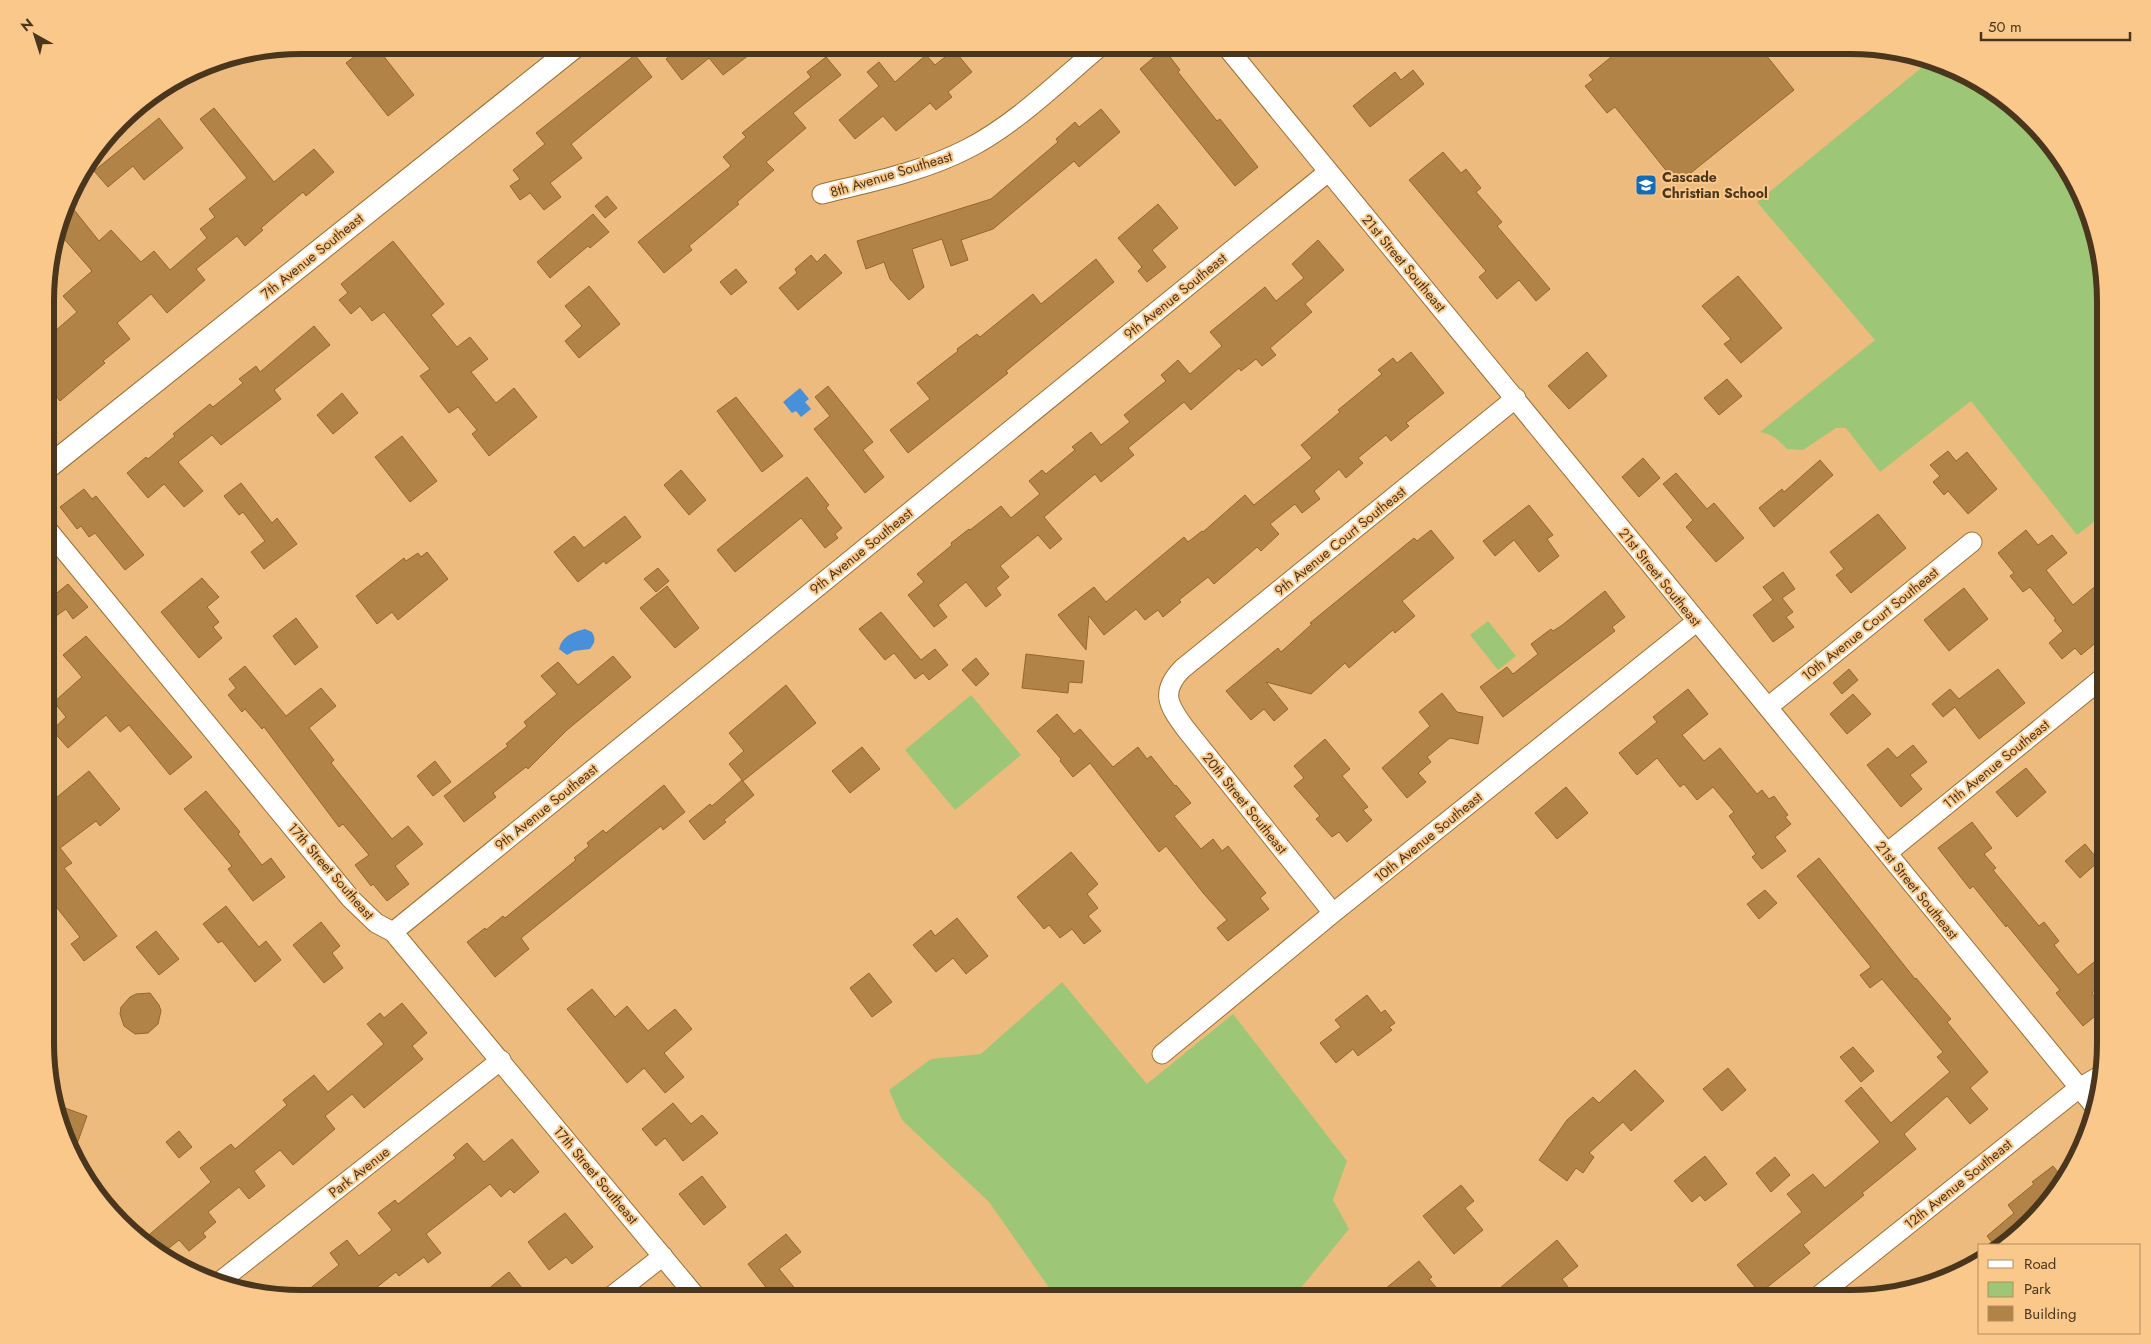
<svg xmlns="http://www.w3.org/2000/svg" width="2151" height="1344" font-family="Jost,sans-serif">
	<rect width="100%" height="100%" fill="#eebb7e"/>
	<path fill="#9dc777" d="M1931 60 1992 88 2031 120 2072 173 2097 234 2105 285V513L2077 535 1971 401 1880 472 1846 428H1836L1803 450 1787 449C1778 440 1773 434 1760 432L1875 340 1757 202Z
		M1488 621 1516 656 1498 670 1470 635Z
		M971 695 1021 755 955 810 905 750Z
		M1062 982 1147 1084 1233 1014 1347 1161 1333 1200 1349 1229 1292 1299H1057L989 1202 902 1120 889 1090 931 1059 981 1054Z"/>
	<path fill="#4890d9" d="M800 388 809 399 805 402 811 409 801 417 796 411 792 413 783 402Z
		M585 629 592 632C596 640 595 642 590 649L574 651 567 655 559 649C562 636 573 632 585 629Z"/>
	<path fill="#b28346" stroke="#956729" d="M369 45H375L414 95 388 116 346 63Z
		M683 45H741L749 55 723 75 709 58 682 80 666 59Z
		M1626 45H1758L1794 90 1677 184 1615 107 1607 113 1585 86 1593 80 1589 75Z
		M1164 49 1180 70 1178 72 1217 121 1220 119 1258 167 1235 186 1140 69Z
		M954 50 972 72 948 92 952 97 936 110 930 103 896 131 883 116 855 139 839 120 879 86 867 72 879 62 895 82 926 55 935 65Z
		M635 55 652 77 571 144 582 158 550 183 561 197 544 210 530 193 520 200 510 186 520 179 513 170 545 144 536 133Z
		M826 57 841 75 793 113 806 128 766 162 774 170 737 202 739 204 689 246 692 250 664 273 638 242 731 166 723 157 746 137 742 133 811 77 807 72Z
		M1413 70 1424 84 1370 127 1353 106 1395 72 1401 80Z
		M214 108 274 182 314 149 334 172 306 196 303 192 261 228 263 230 245 246 237 236 196 269 205 280 167 313 151 294 117 323 130 339 103 361 105 363 60 401 47 385V338L77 312 63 296 92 271 58 232 67 201 99 241 111 230 141 262 154 251 170 270 207 238 200 229 215 217 209 209 247 178 200 119Z
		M1101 109 1120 132 1079 167 1074 161 993 229 961 240 968 260 951 266 942 239 912 249 924 287 909 300 890 279 884 262 866 269 857 241 991 199 1058 142 1056 139 1075 122 1079 127Z
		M159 118 183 148 144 180 133 166 108 187 94 171Z
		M1443 152 1461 173 1466 169 1481 188 1476 192 1502 222 1497 226 1550 289 1536 301 1519 280 1497 299 1479 277 1486 271 1409 180Z
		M607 196 617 208 605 218 595 206Z
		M1158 204 1178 228 1152 250 1166 267 1147 282 1138 271 1142 267 1118 238Z
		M593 214 609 232 590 248 588 246 550 278 537 262Z
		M1318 240 1344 270 1305 304 1312 312 1270 348 1276 355 1262 366 1256 359 1241 371 1239 368 1191 410 1184 402 1128 448 1134 455 1101 482 1095 474 1044 517 1062 539 1050 549 1038 535 1000 566 1009 577 996 588 1001 595 986 607 966 582 938 605 947 617 934 627 908 595 924 582 917 574 952 545 951 543 969 529 970 530 1001 506 1011 518 1040 494 1029 481 1042 470 1046 474 1075 450 1072 447 1091 432 1101 445 1130 422 1124 415 1166 381 1161 375 1178 360 1190 374 1222 346 1210 332 1265 287 1276 301 1304 278 1292 264Z
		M393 241 444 304 431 315 457 347 470 337 488 359 471 372 496 403 514 388 537 417 489 456 472 434 477 430 458 407 449 413 420 376 430 369 384 312 372 321 360 306 351 314 339 300 348 293 341 284Z
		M825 254 842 273 798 310 779 288 797 273 795 269 811 255 817 262Z
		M1096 259 1114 282 1006 371 1008 373 908 453 890 430 930 399 917 383 958 351 957 349 977 334 980 337 1033 294 1041 304Z
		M736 269 747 282 731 295 720 282Z
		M1738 276 1782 328 1741 363 1724 344 1731 339 1702 306Z
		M589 286 620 324 579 358 565 341 582 326 565 306Z
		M314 326 330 345 274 390 281 399 221 445 212 435 178 462 203 491 184 507 164 484 148 498 127 473 146 457 148 459 175 436 173 434 210 404 213 407 243 383 239 379 256 366 260 372Z
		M1411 352 1444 393 1406 423 1409 426 1391 441 1386 435 1358 458 1363 463 1346 478 1339 469 1314 491 1320 499 1302 513 1295 504 1270 524 1279 534 1261 551 1257 547 1214 584 1208 577 1179 600 1181 602 1163 617 1158 610 1145 620 1136 609 1104 635 1089 616 1086 650 1058 615 1094 587 1106 602 1184 537 1188 542 1202 531 1203 532 1245 495 1254 505 1312 458 1301 445 1340 412 1338 410 1382 374 1378 370 1393 358 1397 363Z
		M1587 352 1607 376 1569 409 1548 386Z
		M1727 379 1742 396 1719 415 1704 398Z
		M828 386 873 442 863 450 884 477 865 493 814 429 830 416 815 397Z
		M342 393 358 413 333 434 317 415Z
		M736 397 783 456 762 472 717 411Z
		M402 436 437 481 410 502 375 457Z
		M1948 451 1956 461 1967 452 1997 489 1968 514 1948 491 1944 495 1933 482 1940 476 1930 465Z
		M1643 458 1660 478 1639 497 1622 477Z
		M1820 460 1833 475 1774 527 1759 508 1782 489 1784 492Z
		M681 470 706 500 689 515 664 485Z
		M1676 473 1707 509 1714 503 1744 538 1716 562 1686 527 1693 520 1663 484Z
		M807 477 829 505 826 508 842 528 835 534 838 538 825 548 801 518 735 572 717 550Z
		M241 483 272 523 277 518 297 544 264 569 251 552 265 541 243 512 239 515 224 496Z
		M84 489 92 499 96 496 144 555 125 570 95 533 89 537 81 526 77 529 60 507Z
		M1529 505 1553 535 1547 539 1559 556 1539 572 1514 540 1495 556 1483 541Z
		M1878 514 1906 548 1851 593 1836 575 1844 569 1830 552Z
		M625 516 641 537 606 564 604 561 578 582 554 552 574 536 584 548Z
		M1431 530 1454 558 1402 601 1415 616 1395 633 1393 630 1349 668 1345 663 1311 694 1266 682 1288 709 1274 721 1264 709 1251 720 1226 691 1278 648 1281 652 1312 624 1310 623 1414 538 1417 541Z
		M2026 530 2038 545 2052 535 2067 553 2046 570 2073 605 2105 578V635L2081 655 2075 648 2062 659 2049 643 2063 631 2054 620 2056 619 2030 587 2023 592 2010 576 2014 573 1998 553Z
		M427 552 448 579 398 620 392 612 377 624 356 596 404 558 406 561 418 553 421 557Z
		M658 568 669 581 656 592 644 579Z
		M1783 572 1795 589 1782 598 1793 612 1786 617 1794 627 1773 642 1753 615 1773 600 1763 587Z
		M202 578 219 597 207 607 219 622 213 627 222 638 199 658 161 612Z
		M68 584 88 607 73 619 66 609 56 616 47 605V601Z
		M667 586 699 628 675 648 640 608Z
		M1964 588 1988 619 1949 651 1924 620Z
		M1605 591 1625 617 1612 627 1615 631 1503 717 1480 687 1507 667 1513 674 1538 654 1531 644 1551 629 1553 631 1561 626Z
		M881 612 921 660 935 649 948 665 929 680 923 673 915 679 894 653 885 660 859 629Z
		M296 618 318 647 295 665 273 636Z
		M86 636 192 757 170 775 129 725 120 732 106 715 68 748 52 730 66 717 54 702 82 677 63 655Z
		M1026 654 1084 661 1082 683 1069 682 1068 693 1022 688Z
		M613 656 631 677 567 730 528 769 526 767 493 793 496 797 464 822 444 796 508 746 506 744 527 726 524 722 557 694 541 676 558 662 578 685Z
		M976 658 989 674 976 686 962 670Z
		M245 666 286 716 321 688 336 706 309 728 334 760 331 763 392 839 408 826 423 844 395 866 409 884 387 901 373 884 371 886 355 865 369 855 343 824 339 827 264 727 262 729 245 709 242 712 228 695 236 688 229 679Z
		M1849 669 1858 680 1842 694 1833 683Z
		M1998 669 2025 703 1979 739 1955 707 1943 717 1932 704 1950 689 1959 699Z
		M786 685 816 723 743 781 729 764 744 751 729 733Z
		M1688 689 1708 714 1682 735 1704 761 1720 748 1757 794 1762 790 1769 799 1774 796 1788 815 1785 817 1791 824 1775 837 1786 851 1762 869 1752 857 1756 854 1729 816 1734 812 1713 787 1697 800 1684 784 1680 787 1657 758 1637 775 1619 753 1657 722 1653 717Z
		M1442 693 1457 712 1483 717 1478 744 1450 738 1427 757 1431 762 1418 773 1426 782 1407 798 1382 768 1430 726 1419 712Z
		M1853 694 1871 714 1847 734 1830 714Z
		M1057 714 1074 734 1080 729 1113 767 1138 747 1147 759 1151 756 1175 786 1176 785 1191 803 1174 816 1201 849 1213 839 1222 851 1228 846 1266 893 1260 898 1269 909 1228 941 1217 928 1227 920 1204 894 1166 846 1159 852 1090 763 1073 777 1060 761 1061 759 1037 731Z
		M1325 739 1350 769 1342 776 1368 807 1363 810 1372 820 1347 842 1339 832 1332 837 1316 819 1320 816 1294 786 1304 778 1294 766Z
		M1913 745 1927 762 1910 775 1922 789 1901 807 1867 765 1888 748 1897 758Z
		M862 747 880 769 850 793 832 771Z
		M435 761 451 782 433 796 417 776Z
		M2026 768 2046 792 2017 817 1996 792Z
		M89 771 120 809 100 826 96 821 60 848 72 863 64 868 117 936 84 961 71 944 80 937 47 895V787L56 798Z
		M742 780 754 795 724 820 726 822 704 840 689 821 710 804 712 806Z
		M664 785 685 812 663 830 661 826 521 938 529 949 495 977 467 942 485 928 486 930 503 916 505 918 576 860 574 858 589 846 587 843 603 830 606 833Z
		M1566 787 1588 813 1557 839 1535 813Z
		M206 791 240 832 238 834 262 865 271 858 285 877 253 901 228 869 232 866 184 809Z
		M1972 822 1992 848 1984 854 1996 868 1993 870 2039 926 2044 922 2059 941 2054 945 2078 975 2094 962 2105 975V983L2092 993 2104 1009 2083 1026 2056 993 2060 990 2007 925 2006 927 1973 886 1970 889 1938 848Z
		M2085 844 2099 861 2080 878 2065 861Z
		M1071 852 1098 884 1087 894 1098 908 1088 916 1101 931 1084 944 1072 929 1060 938 1049 925 1044 929 1017 897Z
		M1819 858 1915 979 1916 978 1951 1019 1947 1022 1988 1072 1970 1088 1988 1109 1970 1124 1947 1096 1904 1134 1916 1149 1862 1193 1864 1195 1803 1245 1810 1253 1760 1293 1737 1265 1802 1212 1787 1194 1813 1174 1825 1188 1880 1142 1845 1101 1861 1087 1891 1123 1950 1072 1937 1057 1943 1052 1882 979 1870 988 1860 975 1871 967 1797 876Z
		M1765 890 1777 903 1759 919 1747 904Z
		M226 906 259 947 266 941 281 960 255 982 222 941 218 943 203 924Z
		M957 918 988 956 966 974 953 958 936 972 913 945 931 930 935 936Z
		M321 922 340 946 332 953 343 968 324 983 293 945Z
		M156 931 179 959 159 975 136 947Z
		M869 973 892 1002 872 1017 850 988Z
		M592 989 615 1017 627 1006 648 1031 675 1009 692 1029 664 1053 684 1077 665 1093 644 1068 627 1083 567 1009Z
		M150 993 159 1005 161 1011 158 1024 148 1033 135 1034 124 1026 120 1014 121 1007 130 997 136 994Z
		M1367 995 1381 1013 1385 1010 1395 1023 1389 1027 1392 1030 1358 1056 1353 1049 1336 1063 1320 1043 1341 1027 1335 1020Z
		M402 1003 427 1033 412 1046 423 1059 364 1108 352 1094 325 1116 335 1129 293 1165 280 1150 254 1171 265 1186 249 1199 239 1187 208 1212 216 1222 203 1233 206 1237 189 1251 179 1240 159 1256 143 1240 211 1182 200 1168 231 1144 235 1149 287 1105 283 1100 314 1075 328 1092 384 1044 367 1024 380 1013 384 1018Z
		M1853 1047 1874 1071 1861 1082 1840 1057Z
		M1728 1068 1746 1090 1722 1111 1703 1089Z
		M1635 1070 1664 1101 1631 1131 1623 1122 1589 1153 1594 1157 1583 1173 1576 1168 1567 1181 1539 1160 1567 1120 1593 1097 1599 1103Z
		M673 1103 691 1124 702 1115 718 1133 683 1161 665 1138 656 1146 642 1129Z
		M54 1104 87 1116 73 1155 59 1126Z
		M179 1131 192 1147 179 1158 166 1142Z
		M512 1139 539 1172 514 1193 510 1189 501 1197 490 1184 426 1234 441 1253 428 1263 424 1257 399 1276 396 1272 362 1299H297L339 1265 330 1253 347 1240 359 1256 392 1230 378 1213 395 1200 398 1204 456 1158 453 1155 467 1143 484 1162Z
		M1705 1156 1727 1184 1705 1201 1700 1195 1692 1202 1674 1181Z
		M1775 1157 1790 1175 1771 1192 1756 1173Z
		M2053 1166 2065 1181 2063 1185 2019 1235 2005 1245H1994L1987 1236 2014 1213 2008 1205 2034 1184 2032 1182Z
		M702 1176 726 1207 704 1225 679 1194Z
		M1461 1185 1474 1201 1465 1208 1483 1230 1454 1254 1423 1216Z
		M565 1213 593 1247 572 1264 566 1257 549 1270 528 1242Z
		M786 1234 801 1252 779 1269 797 1291 786 1299H775L748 1264Z
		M1557 1240 1578 1266 1562 1279 1577 1299H1487Z
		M1419 1261 1432 1277 1429 1279 1446 1299H1373Z
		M509 1272 531 1299H476Z"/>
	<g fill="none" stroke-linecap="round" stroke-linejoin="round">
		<g stroke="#9e6f32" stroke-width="21">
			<path id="minor" d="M1225 45 2096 1108
				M822 194C871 182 922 172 967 149 1016 124 1060 80 1102 45
				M47 529 351 899 376 923 393 932 698 1299
				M1768 707 1972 542
				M1887 853 2105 676
				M1333 913 1185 728C1168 705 1160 692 1182 669L1516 398
				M393 932 1328 172
				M1162 1054 1333 913 1696 622
				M218 1283 501 1060
				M1816 1298 2079 1088 2103 1074
				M608 1299 663 1256"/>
		</g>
		<g stroke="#9e6f32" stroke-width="24">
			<path id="tertiary" d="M47 468 577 45"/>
		</g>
		<use href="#minor" stroke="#fff" stroke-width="19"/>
		<use href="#tertiary" stroke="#fff" stroke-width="22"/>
	</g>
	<defs>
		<g id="school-square" transform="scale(1.125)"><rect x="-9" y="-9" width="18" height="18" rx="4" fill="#126bb9" stroke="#fbc88b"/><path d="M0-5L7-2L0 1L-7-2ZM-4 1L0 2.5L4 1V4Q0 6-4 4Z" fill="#fff"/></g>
	</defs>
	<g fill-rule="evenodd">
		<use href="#school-square" x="1646" y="185"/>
	</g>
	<g text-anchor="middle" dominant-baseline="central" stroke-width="4" stroke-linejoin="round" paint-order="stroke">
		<g font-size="14" fill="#4a361c" stroke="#fbc88b">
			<text transform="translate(891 174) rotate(-17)">8th Avenue Southeast</text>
			<text transform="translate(312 256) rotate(-39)">7th Avenue Southeast</text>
			<text transform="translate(1404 263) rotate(50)">21st Street Southeast</text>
			<text transform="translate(1175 296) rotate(-39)">9th Avenue Southeast</text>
			<text transform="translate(1340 541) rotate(-39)">9th Avenue Court Southeast</text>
			<text transform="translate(861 551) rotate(-39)">9th Avenue Southeast</text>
			<text transform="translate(1660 577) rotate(51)">21st Street Southeast</text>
			<text transform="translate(1870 624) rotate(-39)">10th Avenue Court Southeast</text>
			<text transform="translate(1996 764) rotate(-39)">11th Avenue Southeast</text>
			<text transform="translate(1245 803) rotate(51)">20th Street Southeast</text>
			<text transform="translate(546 807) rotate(-39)">9th Avenue Southeast</text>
			<text transform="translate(1428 837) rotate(-39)">10th Avenue Southeast</text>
			<text transform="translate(331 871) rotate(49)">17th Street Southeast</text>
			<text transform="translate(1917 890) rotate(51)">21st Street Southeast</text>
			<text transform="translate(359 1172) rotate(-38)">Park Avenue</text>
			<text transform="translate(596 1175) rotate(50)">17th Street Southeast</text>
			<text transform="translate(1958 1184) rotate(-39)">12th Avenue Southeast</text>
		</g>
		<g font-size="14" font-weight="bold" fill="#4a361c" stroke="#fbc88b" text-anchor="start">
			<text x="1662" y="177">Cascade<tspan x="1662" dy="16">Christian School</tspan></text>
		</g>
	</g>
	<path d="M0 0H2151V1344H0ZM301 54H1850A247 247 0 0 1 2097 301V1043A247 247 0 0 1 1850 1290H301A247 247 0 0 1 54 1043V301A247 247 0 0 1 301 54Z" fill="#fbc88b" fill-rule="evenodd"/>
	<path fill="none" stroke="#4a361c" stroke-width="6" d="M301 54H1850A247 247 0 0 1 2097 301V1043A247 247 0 0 1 1850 1290H301A247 247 0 0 1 54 1043V301A247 247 0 0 1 301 54Z"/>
	<rect x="1978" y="1244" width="162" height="90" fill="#fbc88b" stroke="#b48e5f"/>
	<rect x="1988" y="1260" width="25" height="8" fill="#ffffff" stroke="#b48e5f"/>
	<text x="2024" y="1269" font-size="15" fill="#4a361c">Road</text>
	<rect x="1988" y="1282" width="25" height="15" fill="#9dc777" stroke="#b48e5f"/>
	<text x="2024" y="1294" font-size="15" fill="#4a361c">Park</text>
	<rect x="1988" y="1306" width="25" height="15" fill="#b28346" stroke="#b48e5f"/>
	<text x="2024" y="1319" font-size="15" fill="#4a361c">Building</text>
	<g transform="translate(35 35) rotate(321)" stroke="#fbc88b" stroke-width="4" paint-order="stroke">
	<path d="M0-4L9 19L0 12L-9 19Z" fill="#4a361c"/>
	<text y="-8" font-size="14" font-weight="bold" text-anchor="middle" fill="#4a361c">N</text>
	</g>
	<path d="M1981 32v8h149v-8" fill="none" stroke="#4a361c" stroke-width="2.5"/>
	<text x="1988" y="32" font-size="15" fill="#4a361c" stroke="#fbc88b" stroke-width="4" paint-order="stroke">50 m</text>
</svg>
